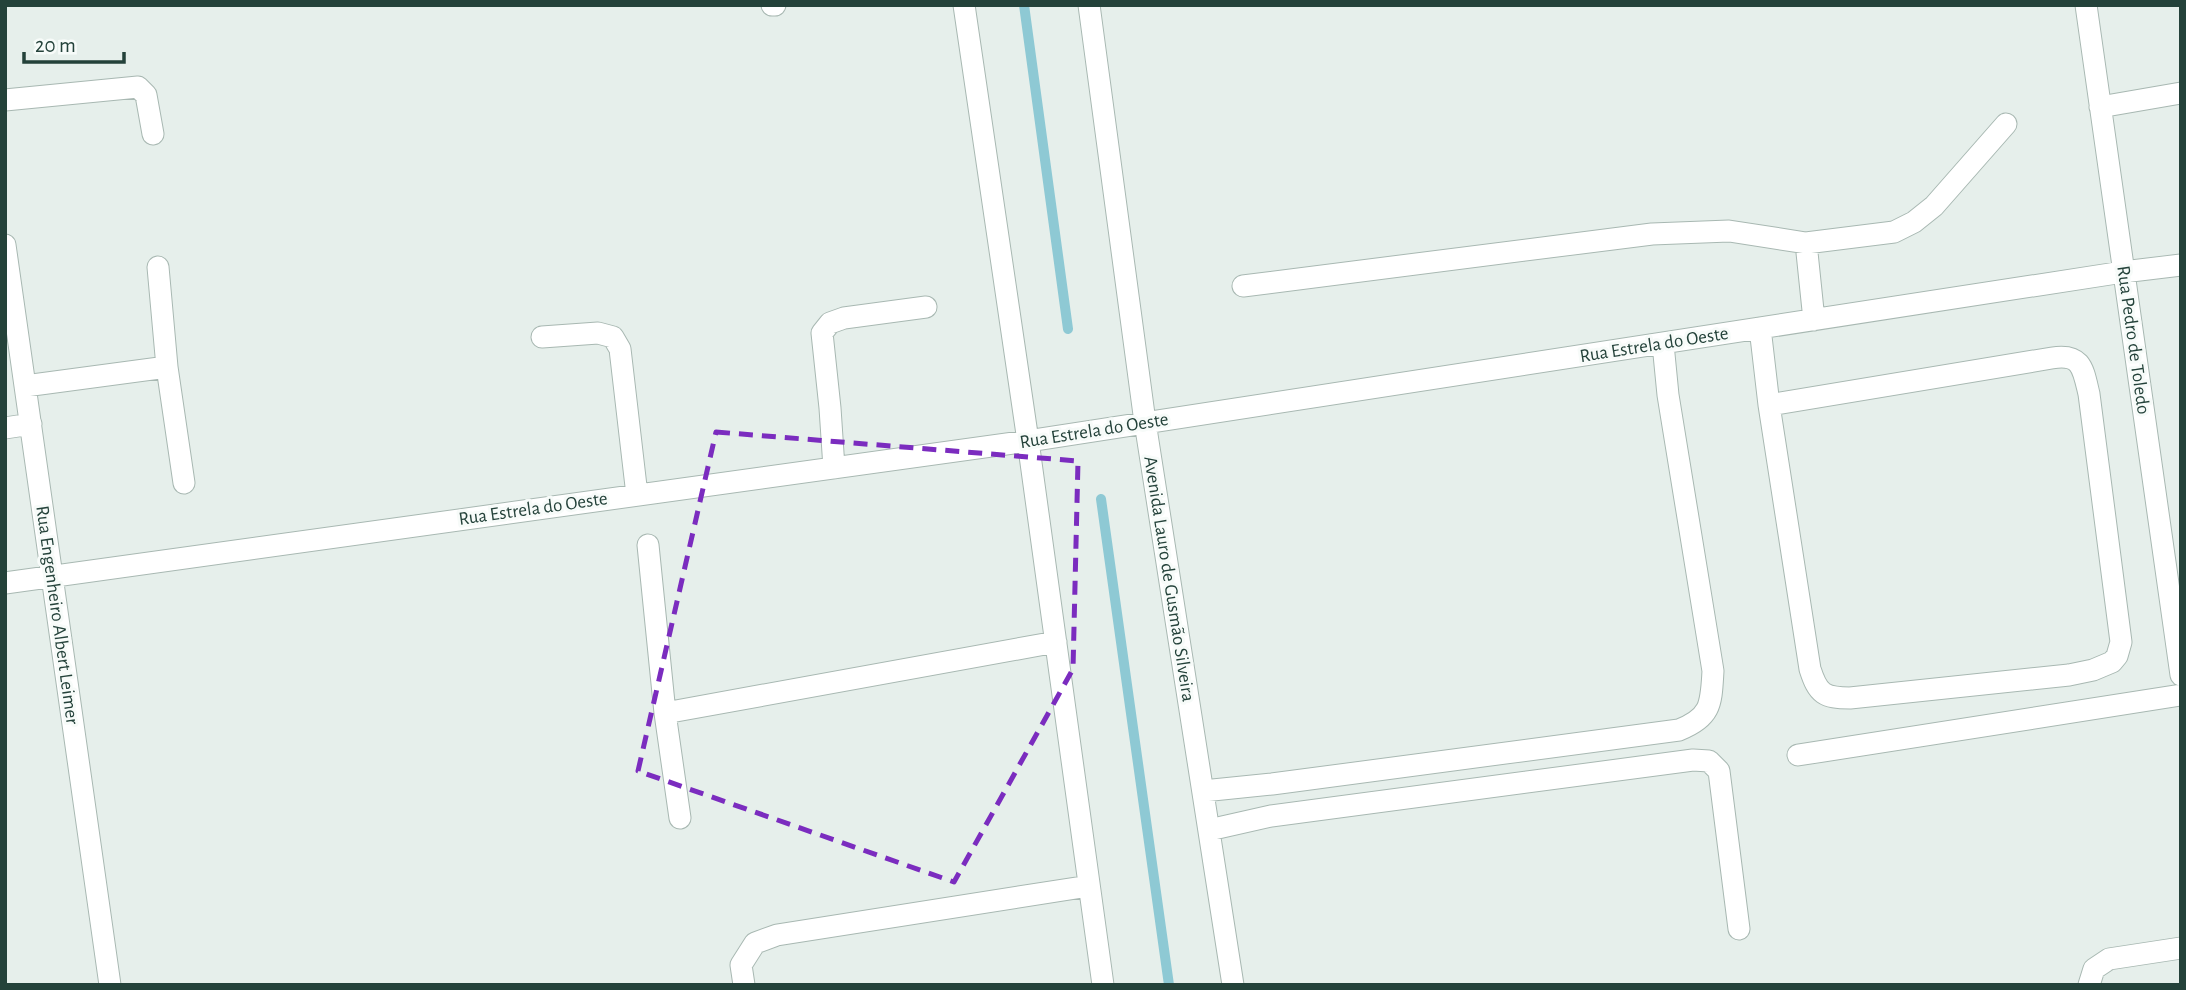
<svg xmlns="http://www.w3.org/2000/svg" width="2186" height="990" font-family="'Alegreya Sans',sans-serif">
	<rect width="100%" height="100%" fill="#e6efeb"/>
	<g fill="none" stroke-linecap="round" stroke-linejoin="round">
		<path stroke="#8ec9d4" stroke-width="10" d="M1024 5 1068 329
			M1101 499 1169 985"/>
		<g stroke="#a8b8b2" stroke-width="23">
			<path id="minor" d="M772 5H775
				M964 5 1028 441 1103 985
				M1089 5 1145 422 1233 985
				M2086 5 2181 675
				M5 100 138 87 146 95 153 134
				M2100 107 2181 93
				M5 245 110 985
				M1243 286 1652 234 1729 231 1806 243
				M1814 320 1806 243 1894 232 1914 222 1934 206 2006 124
				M1760 328 1769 405 1810 669C1818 694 1824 698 1850 698L2069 675 2093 670 2112 662 2117 656 2121 642 2089 394C2083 369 2082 353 2052 358L1769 405
				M542 337 598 333 613 337 620 349 637 495
				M167 367 184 483
				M25 386 167 367 158 267
				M5 428 31 424
				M834 468 830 408 822 333 830 323 844 318 926 307
				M648 545 665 713 1056 642
				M5 583 1028 441 2123 272 2181 265
				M665 713 680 818
				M1798 755 2181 695
				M1203 791 1272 784 1679 730C1712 717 1711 703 1713 671L1668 395 1663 344
				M1209 830 1271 816 1693 760 1709 761 1719 771 1739 929
				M744 985 741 965 755 943 777 935 1089 886
				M2089 985 2094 969 2109 959 2181 948"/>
		</g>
		<use href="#minor" stroke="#fff" stroke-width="21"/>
	</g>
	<path fill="none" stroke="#7b2cbf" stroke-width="5" stroke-dasharray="14 9" stroke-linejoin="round" d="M716 432 1078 461 1073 669 954 882 638 771Z"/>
	<g text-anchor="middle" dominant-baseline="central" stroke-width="6" stroke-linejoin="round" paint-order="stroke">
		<g font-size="19" fill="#24423a" stroke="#f7fbf9">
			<text transform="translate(2133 340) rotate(82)">Rua Pedro de Toledo</text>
			<text transform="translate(1654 345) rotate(-9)">Rua Estrela do Oeste</text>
			<text transform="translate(1094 431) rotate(-9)">Rua Estrela do Oeste</text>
			<text transform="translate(533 509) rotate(-8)">Rua Estrela do Oeste</text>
			<text transform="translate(1169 579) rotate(81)">Avenida Lauro de Gusmão Silveira</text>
			<text transform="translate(57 615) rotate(82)">Rua Engenheiro Albert Leimer</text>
		</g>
	</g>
	<rect width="2186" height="990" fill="none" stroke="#24423a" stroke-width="14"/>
	<path d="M24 52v10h100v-10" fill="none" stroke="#24423a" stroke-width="3.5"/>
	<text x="35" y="52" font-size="21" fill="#24423a" stroke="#f7fbf9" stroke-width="5" paint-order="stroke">20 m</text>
</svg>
